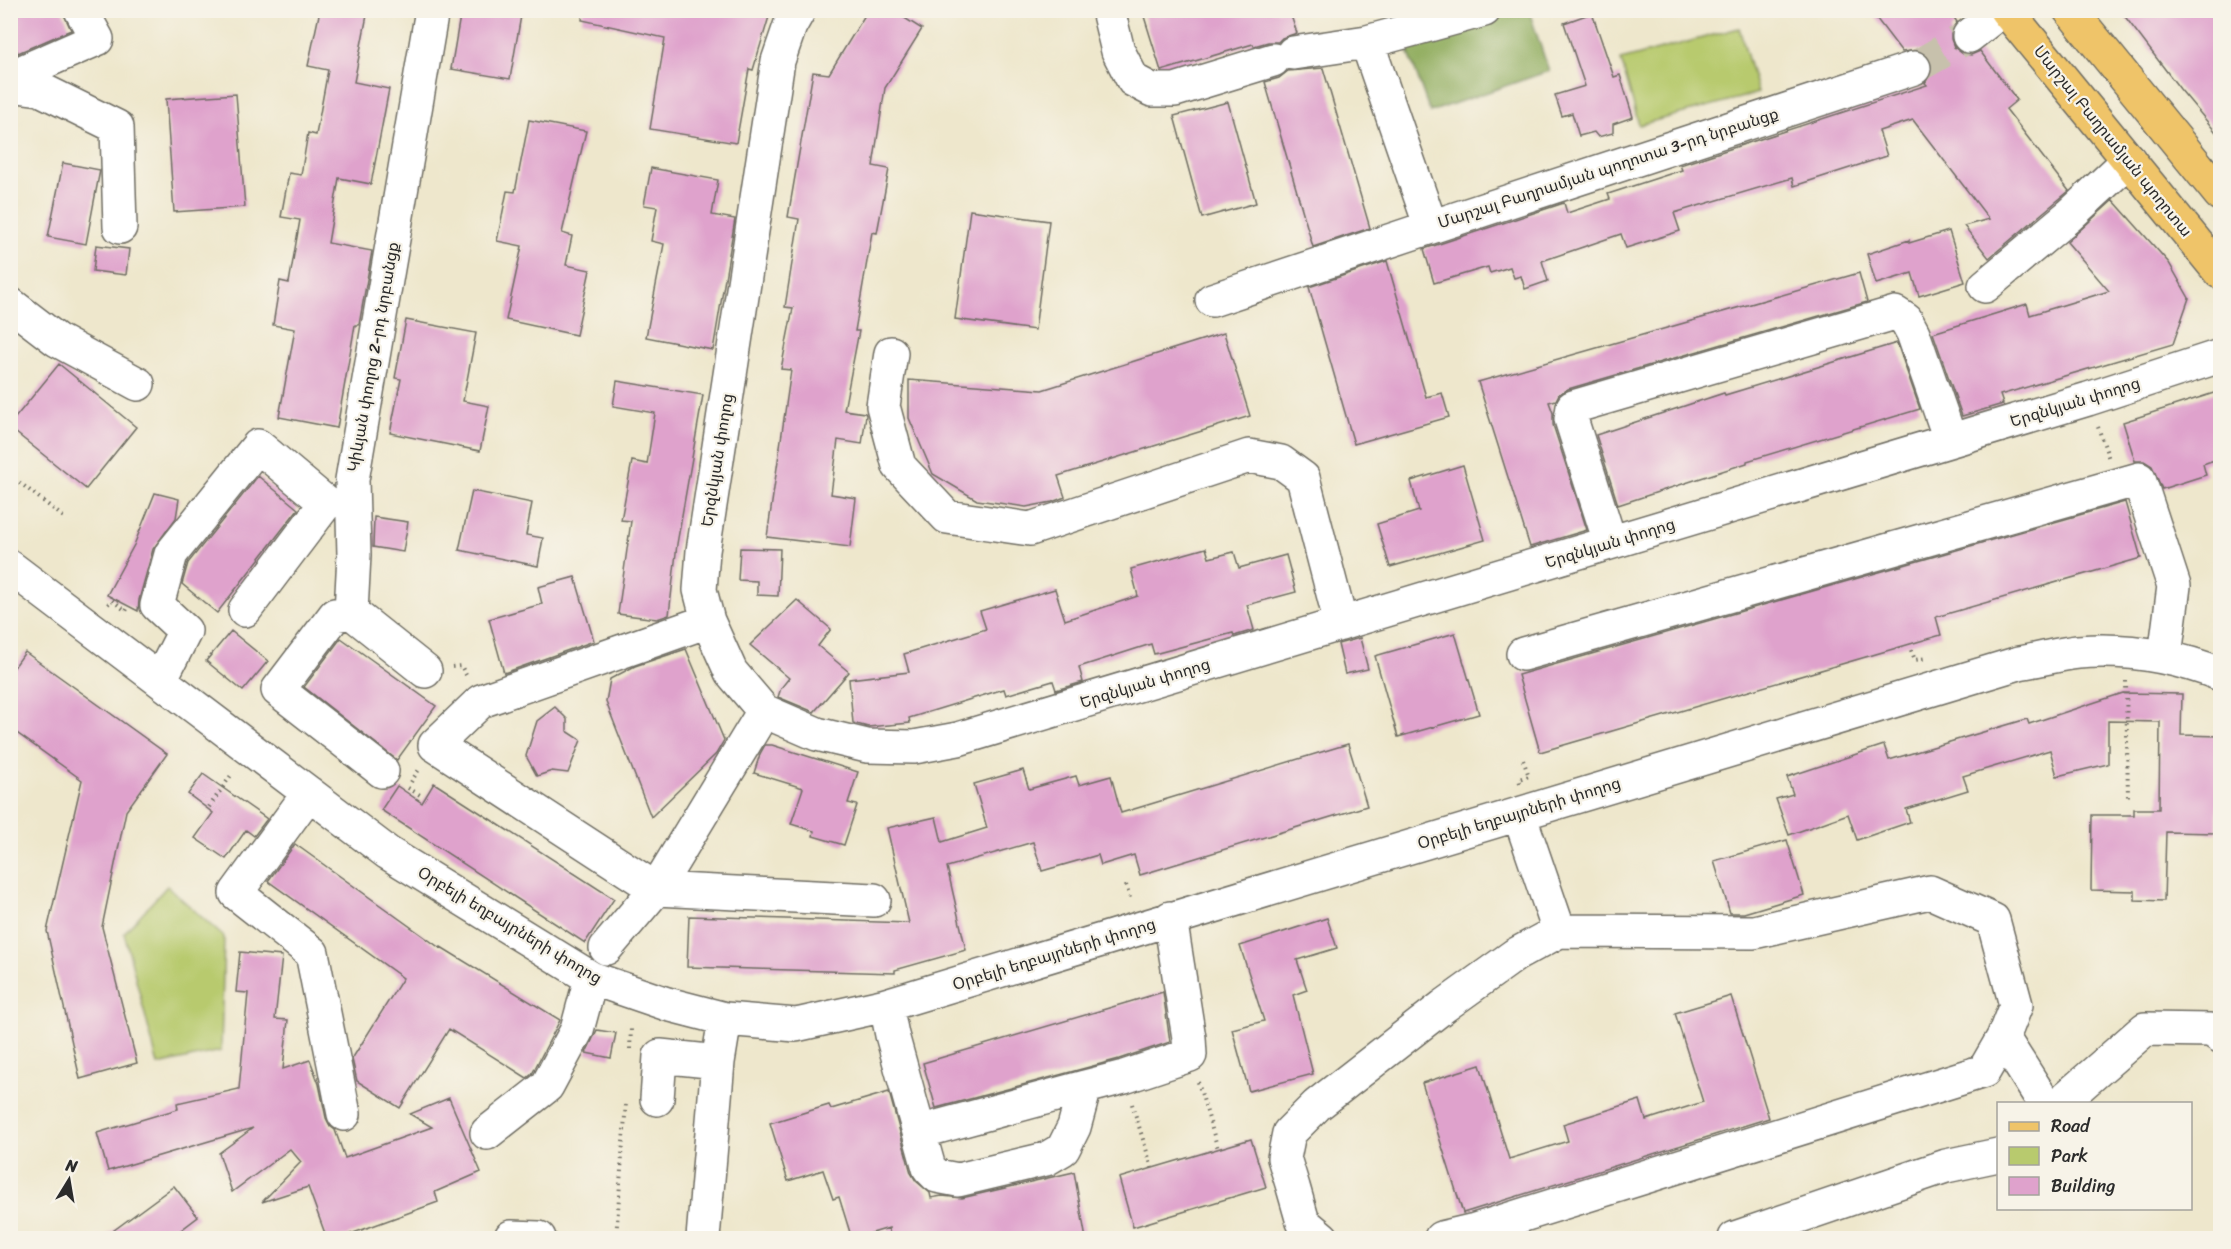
<svg xmlns="http://www.w3.org/2000/svg" width="2231" height="1249" font-family="Sriracha,'Noto Sans Armenian',sans-serif">
	<rect width="100%" height="100%" fill="#f7f3e8"/>
	<filter id="ink" filterUnits="userSpaceOnUse"><feTurbulence type="fractalNoise" baseFrequency=".0167" numOctaves="2"/><feDisplacementMap in="SourceGraphic" scale="12" xChannelSelector="R" yChannelSelector="G"/><feConvolveMatrix kernelMatrix="1 2 1 2 8 2 1 2 1" color-interpolation-filters="sRGB"/></filter>
	<filter id="wash" filterUnits="userSpaceOnUse"><feTurbulence type="fractalNoise" baseFrequency=".008" numOctaves="4" result="noise"/><feDisplacementMap in="SourceGraphic" scale="24" xChannelSelector="R" yChannelSelector="G"/><feGaussianBlur stdDeviation="1.35" result="paint"/><feColorMatrix in="noise" values="0 0 0 0 0 0 0 0 0 0 0 0 0 0 0 0 0 1.4 0 .05"/><feComposite in="paint" operator="in"/></filter>
	<g filter="url(#wash)">
		<rect width="100%" height="100%" fill="#eee7cc"/>
		<path fill="#b8ca6e" stroke="#727a4c" stroke-width="1.5" d="M1739 28 1758 93 1639 125 1621 60Z
			M167 886 224 937 221 1051 158 1065 124 933Z"/>
		<path fill="#92ae61" stroke="#5e6c46" stroke-width="1.5" d="M1507 11H1529L1549 71 1430 112 1406 45Z"/>
		<g id="blocks">
			<path fill="#dfa2cc" d="M10 10H62L71 30 18 53 10 37Z
				M320 10H368L354 82 389 89 371 184 339 178 328 243 372 251 359 325H355L337 428 279 417 295 329 273 325 280 281 289 283 300 220 281 217 289 173 301 175 308 133 316 135 328 70 308 66Z
				M461 10H522L510 79 451 69Z
				M583 10H771L753 70 749 69 736 143 650 129 665 38 582 20Z
				M868 10H892L922 29 885 88 873 166 889 169 877 233 872 232 855 331H859L844 410 865 413 866 415 862 444 838 440 831 494 856 498 850 547 767 537 791 370 781 369 793 308 785 307 799 219 788 217 813 72 829 74Z
				M1142 10H1289L1297 33 1282 38 1278 42H1268L1254 46 1253 44 1161 71Z
				M1870 10H1949L1957 22 1951 30V39L1954 47 1963 54 1971 55 1980 51 2017 100 2006 109 2069 191 1989 258 1964 226 1989 219 1913 120 1879 131 1887 156 1794 186 1792 178 1674 213 1680 231 1626 248 1621 234 1542 261 1548 281 1525 289 1521 276 1514 278 1510 267 1490 273 1488 267 1434 283 1424 249 1564 203 1567 213 1610 199 1608 194 1682 170 1680 165 1927 85 1925 83 1932 71V63L1927 54 1917 50 1902 52Z
				M2120 10H2220V137L2180 89Z
				M1592 13 1614 77 1620 75 1633 117 1613 124V133L1598 137 1594 132 1579 136 1572 113 1562 116 1555 95 1585 86 1564 23Z
				M1323 68 1370 228 1313 247 1265 82 1279 78 1288 71Z
				M236 94 245 207 174 212 166 99Z
				M1228 102 1256 203 1202 218 1174 116Z
				M529 120 586 131 562 233 572 236 566 265 590 270 576 335 506 320 522 246 497 241 507 191 515 192Z
				M63 163 100 170 86 244 48 237Z
				M651 168 718 180 712 215 735 219 713 350 646 337 664 244 651 241 657 207 644 205Z
				M2113 200 2169 263 2189 298 2173 344 2000 395 2003 404 1962 416 1933 333 2027 304 2030 315 2109 291 2067 242Z
				M970 210 1049 221 1035 330 955 319Z
				M1949 231 1965 282 1919 296 1912 273 1876 284 1867 254 1909 240V243Z
				M96 245 129 249 126 275 93 271Z
				M1387 261 1426 397 1442 393 1449 417 1354 444 1309 287Z
				M1859 273 1867 302 1568 389 1559 394 1556 400 1549 402 1553 413V425L1587 530 1530 547 1478 382Z
				M406 320 476 333 463 401 489 406 480 451 390 433 401 379 395 378Z
				M1224 333 1250 416 1058 476 1065 497 1052 502 1026 507 977 500 933 474 909 418V380L1042 390Z
				M1897 343 1920 409 1747 461V463L1618 505 1596 435 1724 393 1725 395Z
				M59 364 136 427 86 489 10 428V424Z
				M617 381 703 395 677 544 669 615 657 619 618 614 631 521 621 520 632 461 647 464 655 413 613 406Z
				M2220 391V458L2203 464 2206 475 2162 489 2152 466 2144 461H2135L2123 422Z
				M1463 465 1485 540 1390 567 1377 524 1419 511 1411 481Z
				M258 476 298 509 217 613 182 584 188 563Z
				M472 491 532 503 526 535 543 538 538 566 459 550Z
				M155 493 179 499 176 518 153 549 139 600 138 611 107 595 134 545Z
				M2125 502 2141 558 1936 617 1941 635 1540 752 1518 675Z
				M374 517 408 522 403 552 373 547Z
				M740 548 780 549 778 596 757 595V581L738 580Z
				M1206 548 1209 558 1234 552 1239 568 1286 555 1296 592 1247 605 1254 630 1234 636 1233 633 1154 654 1151 644 1079 667 1083 682 1056 690 1053 681 1006 695 1004 689 909 718 910 723 868 727 853 723 849 679 909 672 904 654 986 629 980 611 1055 589 1065 620 1138 596 1131 569Z
				M575 577 594 641 504 673 489 619 542 604 538 587Z
				M797 600 831 629 818 646 849 672 814 712 778 697 781 688 789 678 750 645Z
				M231 631 268 661 243 691 206 661Z
				M1455 633 1479 714 1398 737 1375 656Z
				M341 638 436 706 397 760 304 687Z
				M1360 638 1368 669 1345 674 1338 644Z
				M686 649 724 740 716 754 651 817 606 702 610 679 635 666Z
				M25 652 167 754 126 811 102 927 137 1063 80 1079 47 931 82 780 10 728V673Z
				M2123 693 2182 694 2181 735 2220 736V795H2218L2217 833 2166 832 2164 901 2135 900V891L2091 890 2092 815H2134V809H2159L2160 722 2108 721V764L2057 776 2050 750 1963 776 1968 790 1906 809 1910 822 1857 840 1848 814 1789 835 1776 799 1793 794 1787 777 1884 745 1889 760 2027 719 2029 724Z
				M555 707 567 719V731L581 740 568 773 552 771 537 776 526 756 537 721Z
				M1348 744 1367 806 1140 875 1134 855 1101 865 1098 855 1042 871 1033 842 947 867 966 950 895 970V973L687 967 689 916 909 923 887 828 936 817 942 842 987 828 974 784 1023 770 1029 789 1076 776 1079 785 1111 776 1121 813Z
				M765 745H772L858 772 848 803 857 805 844 845 813 836 814 831 791 824 803 788 754 773 760 754Z
				M203 774 267 819 254 836 246 830 226 859 195 838 213 813 188 794Z
				M434 783 614 899 585 943 381 810 397 786 422 803Z
				M1787 840 1804 895 1744 913H1730L1714 861Z
				M295 844 440 948 441 947 560 1020 532 1074 527 1078 449 1029 400 1108 357 1081 352 1059 403 978 268 881Z
				M1327 918 1337 948 1297 960 1307 990 1293 995 1313 1074 1249 1091 1232 1029 1264 1021 1240 946Z
				M240 952 282 956 275 1019 288 1020 283 1069 310 1060 319 1084 326 1118 330 1126 335 1130 345 1158 432 1127 410 1114 449 1098 481 1172 435 1192 438 1202 337 1239H327L308 1187 262 1202 301 1162 290 1149 232 1192 219 1153 253 1128 108 1171 97 1133 178 1109 177 1103 239 1089 248 993 236 992Z
				M1163 992 1170 1042 1119 1059 936 1108 923 1063Z
				M1731 996 1769 1118 1463 1213 1422 1083 1480 1065 1509 1159 1568 1141 1563 1124 1640 1100 1646 1120 1703 1102 1675 1013Z
				M597 1030 616 1033 611 1058 586 1053Z
				M889 1092 911 1173 916 1181 930 1193 931 1198 942 1196 962 1198 1074 1172 1086 1239H890L889 1228 852 1239 839 1197 833 1199 823 1170 788 1181 770 1123 829 1105 831 1109Z
				M1251 1139 1266 1187 1133 1227 1119 1178Z
				M174 1186 198 1217 169 1239H102Z"/>
		</g>
	</g>
	<g filter="url(#ink)">
		<use href="#blocks" fill-opacity="0" stroke="#6f6d63" stroke-width="1.5"/>
		<g fill="none" stroke-linecap="round" stroke-linejoin="round">
			<path stroke="#c7c1ac" stroke-width="33" stroke-dasharray="33 16" stroke-linecap="butt" d="M1914 68 1969 36"/>
			<g stroke="#6f6d63" stroke-width="36">
				<path id="minor" d="M799 10 790 26 778 61 703 551 700 590 708 621 731 672 764 711 817 734 867 746 914 747 958 739 2088 399 2220 356
					M1108 10 1118 51 1133 80 1152 90H1175L1273 60
					M1484 10 1367 42 1431 227 1914 68
					M1969 36 2002 10
					M1293 53 1367 42
					M10 77 97 39 81 10
					M10 85 40 89 117 127 120 227
					M1985 286 2070 215 2129 160
					M1212 300 1431 227
					M10 304 57 340 138 384
					M891 353 883 406 899 466 947 517 1030 529 1249 456 1281 462 1303 478 1341 624
					M1610 542 1571 419 1573 407 1895 313 1906 320 1913 333 1950 439
					M10 567 388 853 591 978 667 1004 725 1019 796 1025 886 1005 2019 663C2038 660 2059 654 2078 652 2128 648 2174 656 2220 674
					M351 612 335 615 278 690 382 771
					M708 621 481 701 435 745 656 889 764 711
					M1523 654 2139 479 2174 586 2165 656
					M425 671 351 612 354 555 352 480 432 10
					M160 680 185 631 157 605 171 554 258 446 326 503 245 610
					M309 793 236 893 312 953 344 1114
					M1519 814 1559 931
					M606 948 656 889 874 900
					M886 1005 892 1035 929 1168 937 1176 958 1180 1046 1159 1063 1149 1074 1127 1085 1087 1124 1077 1190 1055 1189 1038 1170 918
					M2003 1038 2045 1104
					M657 1099 660 1056 718 1062
					M2059 1104 2145 1029 2211 1030 2220 1036
					M919 1132 1085 1087
					M487 1133 547 1086 577 1030 591 978
					M511 1237 539 1238
					M703 1238 718 1062 725 1019
					M1322 1238 1303 1222 1293 1187 1284 1158 1289 1133 1317 1105 1444 1006 1515 955 1559 931 1754 932 1930 892 1993 920 2016 1005 2003 1038 1984 1071 1475 1230 1441 1238
					M1735 1238 1946 1166 1998 1155"/>
			</g>
			<g stroke="#6f6d63" stroke-width="36">
				<path id="major" d="M2006 10 2220 272
					M2070 10 2220 194"/>
			</g>
			<path stroke="#6f6d63" stroke-width="4" stroke-dasharray="1.5 4.5" stroke-linecap="butt" d="M2098 427 2109 459
				M10 475 66 519
				M108 604 112 600 126 611 128 607
				M1911 650 1915 660 1927 658
				M452 667 461 666 466 675
				M2126 681 2128 798
				M411 782 420 768
				M1520 783 1519 779 1529 776 1523 760
				M408 788 420 795 417 800
				M209 807 232 774
				M1126 885 1130 898 1132 897
				M630 1049 631 1029
				M1198 1082 1218 1149
				M1132 1104 1152 1168
				M616 1238 626 1102"/>
			<use href="#minor" stroke="#fff" stroke-width="33"/>
			<use href="#major" stroke="#efc469" stroke-width="33"/>
		</g>
	</g>
	<g text-anchor="middle" dominant-baseline="central" stroke-width="4.5" stroke-linejoin="round" paint-order="stroke">
		<g font-size="16" fill="#2b2b2b" stroke="#f7f3e8">
			<text transform="translate(2113 141) rotate(51)">Մարշալ Բաղրամյան պողոտա</text>
			<text transform="translate(1608 168) rotate(-18)">Մարշալ Բաղրամյան պողոտա 3-րդ նրբանցք</text>
			<text transform="translate(373 357) rotate(-80)">Կիևյան փողոց 2-րդ նրբանցք</text>
			<text transform="translate(2075 402) rotate(-17)">Երզնկյան փողոց</text>
			<text transform="translate(717 460) rotate(-81)">Երզնկյան փողոց</text>
			<text transform="translate(1610 543) rotate(-17)">Երզնկյան փողոց</text>
			<text transform="translate(1145 683) rotate(-17)">Երզնկյան փողոց</text>
			<text transform="translate(1519 813) rotate(-17)">Օրբելի եղբայրների փողոց</text>
			<text transform="translate(510 925) rotate(31)">Օրբելի եղբայրների փողոց</text>
			<text transform="translate(1054 954) rotate(-17)">Օրբելի եղբայրների փողոց</text>
		</g>
	</g>
	<rect width="2231" height="1249" fill="none" stroke="#f7f3e8" stroke-width="36"/>
	<rect x="1997" y="1102" width="195" height="108" fill="#f7f3e8" stroke="#a5a39c" stroke-width="1.5"/>
	<rect x="2009" y="1122" width="30" height="9" fill="#efc469" stroke="#a5a39c" stroke-width="1.5"/>
	<text x="2051" y="1132" font-size="18" fill="#2b2b2b">Road</text>
	<rect x="2009" y="1147" width="30" height="18" fill="#b8ca6e" stroke="#a5a39c" stroke-width="1.5"/>
	<text x="2051" y="1162" font-size="18" fill="#2b2b2b">Park</text>
	<rect x="2009" y="1177" width="30" height="18" fill="#dfa2cc" stroke="#a5a39c" stroke-width="1.5"/>
	<text x="2051" y="1192" font-size="18" fill="#2b2b2b">Building</text>
	<g transform="translate(69 1180) rotate(11)" stroke="#f7f3e8" stroke-width="4.5" paint-order="stroke">
	<path d="M0-4.5L10 22L0 15L-10 22Z" fill="#2b2b2b"/>
	<text y="-9" font-size="16" font-weight="bold" text-anchor="middle" fill="#2b2b2b">N</text>
	</g>
</svg>
